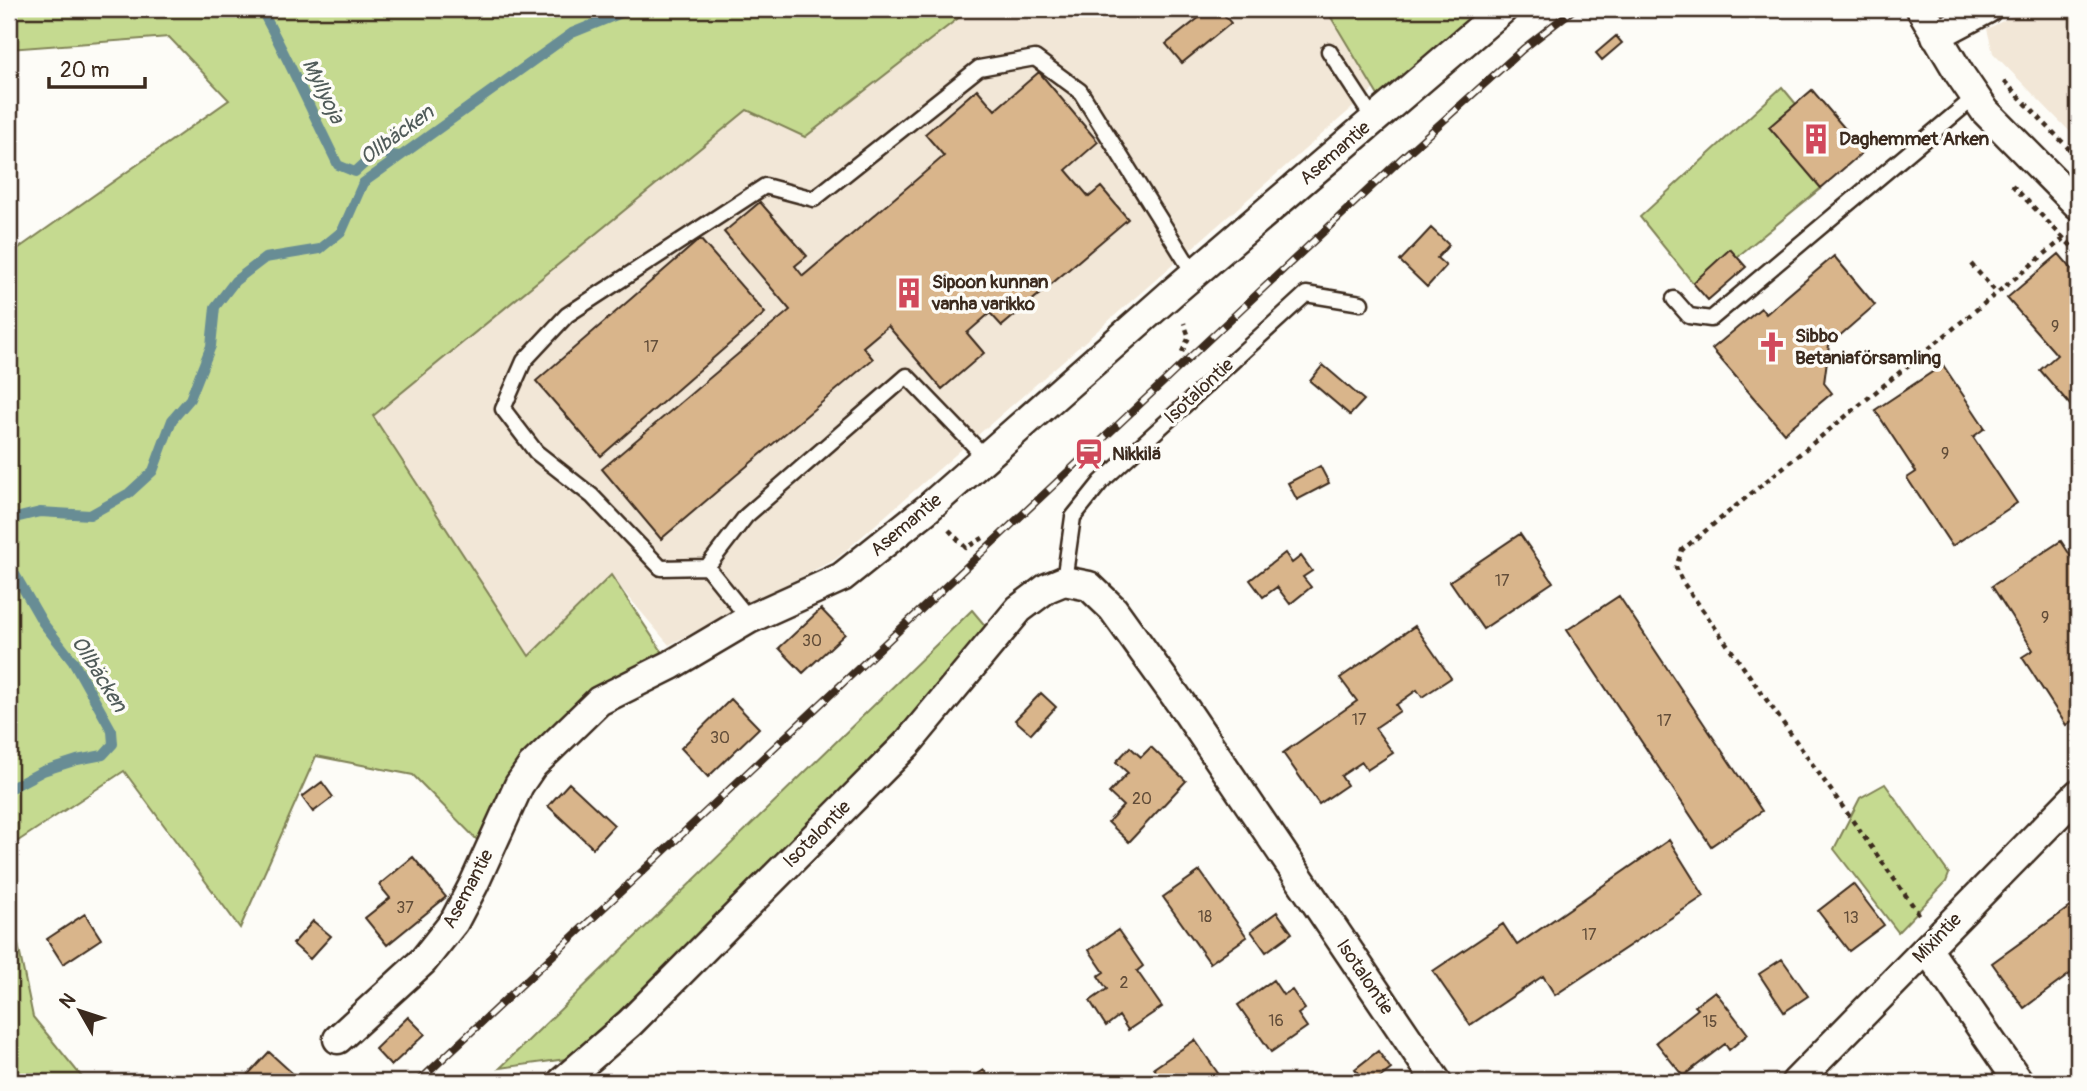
<svg xmlns="http://www.w3.org/2000/svg" width="2087" height="1091" font-family="Pangolin,sans-serif">
	<rect width="100%" height="100%" fill="#fdfcf7"/>
	<filter id="ink" filterUnits="userSpaceOnUse"><feTurbulence type="fractalNoise" baseFrequency=".0143" numOctaves="2"/><feDisplacementMap in="SourceGraphic" scale="14" xChannelSelector="R" yChannelSelector="G"/><feConvolveMatrix kernelMatrix="1 2 1 2 8 2 1 2 1" color-interpolation-filters="sRGB"/></filter>
	<g filter="url(#ink)">
		<path fill="#f2e7d7" d="M970 9H1326L1374 89 836 559 669 645 610 575 529 656 373 416 747 110 805 137Z
			M2026 9H2078V140L1993 53 1987 29Z"/>
		<path fill="#c5da90" stroke="#808257" stroke-width="2" d="M9 9H970L805 137 747 110 373 416 529 656 611 575 671 665 567 730 489 852 413 775 316 756 240 928 124 771 9 847V255L229 100 169 37 9 49Z
			M1326 9H1503L1386 109Z
			M1782 87 1796 104 1769 127 1821 188 1737 257 1730 250 1693 283 1640 217Z
			M972 610 988 629 897 741 632 1000 566 1059 500 1068Z
			M1885 784 1949 874 1946 882 1898 932 1834 849 1860 798Z
			M9 901 33 1017 86 1082H9Z"/>
		<g fill="none" stroke-linecap="round" stroke-linejoin="round">
			<path stroke="#678d95" stroke-width="10" d="M261 9C289 60 312 113 338 165L355 172 376 153 400 156
				M9 524 11 519 40 512 90 515 129 493 153 471 172 420 190 399 211 346 215 307 235 281 265 258 320 249 342 231 363 183 572 33 631 9
				M9 564 43 623 73 661 112 731 113 744 103 755 77 760 43 771 9 789"/>
		</g>
		<path fill="#d9b58b" stroke="#3b2a1e" stroke-width="2" d="M1210 9H1219L1231 23 1182 63 1166 44Z
			M1616 36 1622 43 1602 60 1596 53Z
			M1039 72 1098 142 1066 170 1089 197 1101 187 1128 219 1002 326 990 313 967 333 984 353 942 389 888 326 863 347 873 359 661 539 602 469 790 310 724 232 760 202 807 256 795 266 803 276 944 156 925 134 977 89 995 110Z
			M1812 90 1864 151 1821 188 1769 127Z
			M1431 228 1449 245 1437 258 1446 266 1427 287 1400 261Z
			M700 239 765 313 601 456 536 381Z
			M1730 249 1746 267 1708 300 1693 283Z
			M2059 254 2078 276V414L2040 370 2057 355 2007 298Z
			M1834 256 1875 305 1829 345 1824 383 1832 393 1784 433 1712 349 1761 308 1766 314Z
			M1323 365 1364 400 1350 415 1310 381Z
			M1943 365 1985 428 1973 437 2017 503 1952 546 1907 478 1916 472 1875 410Z
			M1320 466 1329 483 1297 500 1288 483Z
			M1520 534 1553 582 1483 629 1450 581Z
			M2061 541 2078 567V717L2066 725 2022 657 2033 650 1992 586Z
			M1285 553 1292 563 1301 556 1312 571 1303 577 1311 587 1290 604 1277 587 1263 597 1250 580Z
			M1619 596 1762 811 1711 846 1567 630Z
			M821 609 845 634 803 673 779 648Z
			M1415 626 1451 678 1422 697 1417 690 1396 705 1400 711 1375 728 1393 753 1367 770 1362 762 1341 776 1347 785 1319 804 1283 753 1357 701 1340 678Z
			M1041 693 1056 707 1031 734 1015 720Z
			M731 699 759 728 708 777 681 748Z
			M1130 747 1141 757 1151 747 1186 781 1129 842 1108 822 1123 806 1109 793 1128 773 1116 762Z
			M322 782 333 797 313 812 302 797Z
			M569 783 614 825 593 848 548 806Z
			M1669 840 1704 896 1555 995 1543 976 1470 1025 1433 971 1503 924 1517 945Z
			M413 857 446 897 387 945 365 918 390 898 379 885Z
			M1200 871 1247 937 1210 963 1163 897Z
			M1853 884 1884 925 1849 951 1818 911Z
			M2078 901V968L2024 1008 1992 963Z
			M1277 912 1292 933 1266 952 1251 931Z
			M85 914 101 939 63 964 47 939Z
			M313 921 331 936 310 959 293 944Z
			M1118 930 1143 966 1137 971 1162 1007 1128 1030 1119 1016 1106 1026 1090 1001 1107 989 1098 976 1104 972 1089 950Z
			M1782 959 1808 996 1784 1012 1759 974Z
			M1273 980 1283 995 1292 990 1305 1009 1298 1014 1307 1027 1271 1052 1238 1005Z
			M1715 991 1748 1034 1729 1050 1725 1044 1683 1076 1656 1042 1698 1009 1695 1006Z
			M408 1017 425 1034 391 1066 375 1049Z
			M1195 1040 1224 1082H1163L1154 1068Z
			M1378 1051 1391 1069 1374 1082H1365L1355 1069Z
			M269 1052 302 1082H241Z
			M984 1070 992 1082H965Z"/>
		<g fill="none" stroke-linecap="round" stroke-linejoin="round">
			<g stroke="#3b2a1e" stroke-width="19">
				<path id="service" d="M1329 51 1374 120
					M1674 299 1689 316 1711 319 1975 97
					M707 567 661 568 592 496 536 452 503 409 524 361 567 315 765 186 814 199 979 68 1035 58 1080 91 1194 274
					M1064 581 1073 517 1101 482 1306 294 1361 303
					M749 619 707 567 746 516 907 376 985 457"/>
			</g>
			<g stroke="#3b2a1e" stroke-width="33">
				<path id="minor" d="M1921 9 1959 73 1985 111 2078 205
					M1936 36 1987 9
					M1927 949 2019 1082
					M338 1039 423 961 454 922 474 884 519 785 532 766 599 701 671 665 749 619 842 577 927 509 1173 292 1503 9
					M562 1082 630 1023 907 744 1019 609 1047 588 1064 581 1089 586 1113 609 1187 712 1437 1082
					M1796 1082 2078 794"/>
			</g>
			<path stroke="#3b2a1e" stroke-width="4.5" stroke-dasharray="5 5" stroke-linecap="butt" d="M2004 81 2073 153
				M2012 185 2078 253
				M1971 264 1996 292
				M1182 352 1189 337 1184 323
				M949 530 966 548 983 538
				M1919 914 1682 581 1676 567 1682 550 2063 239"/>
			<use href="#service" stroke="#fdfcf7" stroke-width="14"/>
			<use href="#minor" stroke="#fdfcf7" stroke-width="28"/>
			<g stroke="#3b2a1e" stroke-width="8">
				<path id="rail" d="M418 1082 1401 159 1523 49 1574 9"/>
			</g>
			<use href="#rail" stroke="#fdfcf7" stroke-width="5" stroke-dasharray="16" stroke-linecap="butt"/>
		</g>
	</g>
	<defs>
		<g id="building-bare" transform="scale(2.415)"><path d="M-4-6H4V6H1V3H-1V6H-4ZM-2.5-4.3h1.7v1.8h-1.7ZM.8-4.3h1.7v1.8H.8ZM-2.5-1h1.7V.8h-1.7ZM.8-1h1.7V.8H.8Z" fill="#d1495b" stroke="#fdfcf7" stroke-width="2.5" paint-order="stroke"/></g>
		<g id="church-bare" transform="scale(2.415)"><path d="M-1.2-6h2.4v3.5h3.3v2.4h-3.3V6h-2.4V-.1h-3.3v-2.4h3.3Z" fill="#d1495b" stroke="#fdfcf7" stroke-width="2.5" paint-order="stroke"/></g>
		<g id="station-bare" transform="scale(2.415)"><path d="M-3-6H3Q5-6 5-4V2Q5 4 3 4L4.5 6H3L1.5 4h-3L-3 6H-4.5L-3 4Q-5 4-5 2V-4Q-5-6-3-6ZM-3.5-4v3h7v-3ZM-3.5 1v1.5H-2V1ZM2 1v1.5H3.5V1Z" fill="#d1495b" stroke="#fdfcf7" stroke-width="2.5" paint-order="stroke"/></g>
	</defs>
	<g fill-rule="evenodd">
		<use href="#building-bare" x="1816" y="139"/>
		<use href="#building-bare" x="909" y="293"/>
		<use href="#church-bare" x="1772" y="347"/>
		<use href="#station-bare" x="1089" y="454"/>
	</g>
	<g text-anchor="middle" dominant-baseline="central" stroke-width="7" stroke-linejoin="round" paint-order="stroke">
		<g font-size="16" fill="#624d39">
			<text x="2055" y="327">9</text>
			<text x="651" y="347">17</text>
			<text x="1945" y="454">9</text>
			<text x="1502" y="581">17</text>
			<text x="2045" y="618">9</text>
			<text x="812" y="641">30</text>
			<text x="1359" y="720">17</text>
			<text x="1664" y="721">17</text>
			<text x="720" y="738">30</text>
			<text x="1142" y="799">20</text>
			<text x="405" y="908">37</text>
			<text x="1205" y="917">18</text>
			<text x="1851" y="918">13</text>
			<text x="1589" y="935">17</text>
			<text x="1124" y="983">2</text>
			<text x="1276" y="1021">16</text>
			<text x="1710" y="1022">15</text>
		</g>
		<g font-size="19" font-weight="bold" fill="#3b2a1e" stroke="#fdfcf7" text-anchor="start">
			<text x="1839" y="139">Daghemmet Arken</text>
			<text x="932" y="282">Sipoon kunnan<tspan x="932" dy="22">vanha varikko</tspan></text>
			<text x="1795" y="336">Sibbo<tspan x="1795" dy="22">Betaniaförsamling</tspan></text>
			<text x="1112" y="454">Nikkilä</text>
		</g>
		<g font-size="19" fill="#3b2a1e" stroke="#fdfcf7">
			<text transform="translate(1335 153) rotate(-41)">Asemantie</text>
			<text transform="translate(1199 391) rotate(-43)">Isotalontie</text>
			<text transform="translate(906 525) rotate(-40)">Asemantie</text>
			<text transform="translate(817 834) rotate(-45)">Isotalontie</text>
			<text transform="translate(468 889) rotate(-62)">Asemantie</text>
			<text transform="translate(1937 938) rotate(-46)">Mixintie</text>
			<text transform="translate(1365 977) rotate(56)">Isotalontie</text>
		</g>
		<g font-size="21" font-style="italic" fill="#515c5a" stroke="#fdfcf7">
			<text transform="translate(323 91) rotate(64)">Myllyoja</text>
			<text transform="translate(397 135) rotate(-36)">Ollbäcken</text>
			<text transform="translate(99 674) rotate(58)">Ollbäcken</text>
		</g>
	</g>
	<rect width="2087" height="1091" fill="none" stroke="#fdfcf7" stroke-width="35"/>
	<rect x="18" y="18" width="2052" height="1056" fill="none" stroke="#3b2a1e" stroke-width="2.5" filter="url(#ink)"/>
	<g transform="translate(80 1011) rotate(309)" stroke="#fdfcf7" stroke-width="5" paint-order="stroke">
	<path d="M0-5L12 26L0 18L-12 26Z" fill="#3b2a1e"/>
	<text y="-10" font-size="19" font-weight="bold" text-anchor="middle" fill="#3b2a1e">N</text>
	</g>
	<path d="M49 77v10h96v-10" fill="none" stroke="#3b2a1e" stroke-width="3.5"/>
	<text x="60" y="77" font-size="21" fill="#3b2a1e" stroke="#fdfcf7" stroke-width="5" paint-order="stroke">20 m</text>
</svg>
